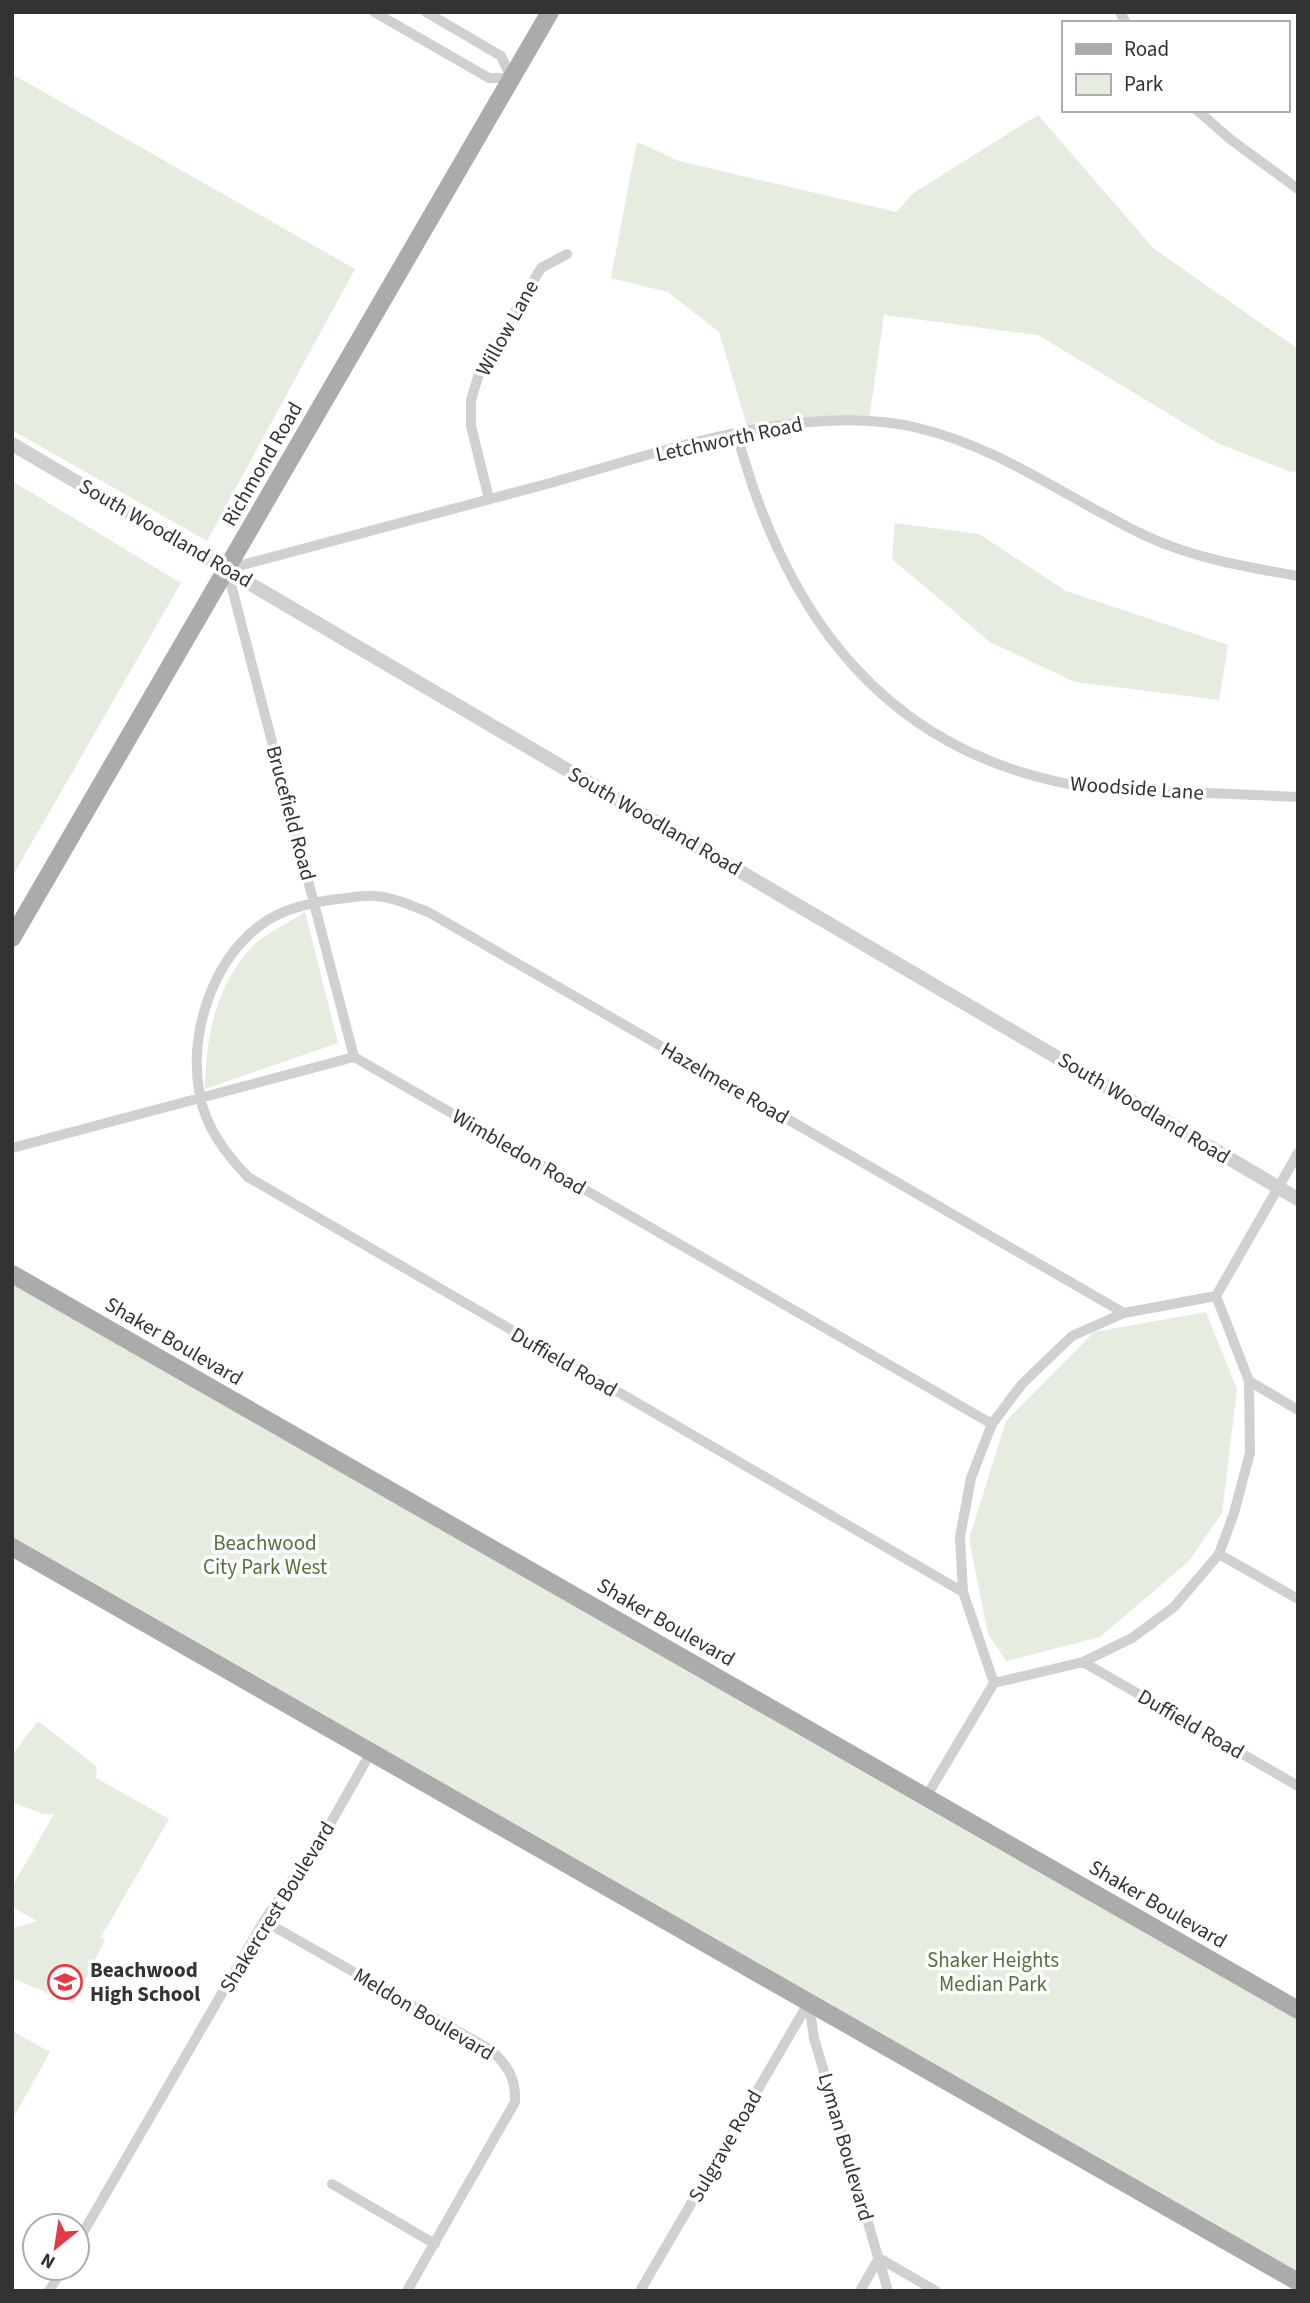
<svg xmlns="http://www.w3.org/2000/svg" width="1310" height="2303" font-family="'Source Sans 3',sans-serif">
	<rect width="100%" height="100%" fill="#fff"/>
	<path fill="#e6ecdf" d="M12 74 355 269 207 541 12 430Z
		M1038 115 1154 249 1298 349V471L1291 472 1217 443 1038 335 884 315 869 420 749 432 719 332 668 292 611 278 637 142 679 161 897 212 912 194Z
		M12 481 181 583 12 877Z
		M895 523 979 534 1066 591 1228 645 1219 700 1075 682 990 642 892 559Z
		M305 912 338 1043 205 1089C206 1036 215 988 251 948 265 934 288 923 305 912Z
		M12 1274 1298 2010V2282L12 1547Z
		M1206 1312 1237 1389 1222 1513 1188 1562 1100 1637 1006 1661 988 1634 969 1539 1006 1421 1094 1332Z
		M38 1721 97 1767 96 1778 169 1819 101 1937 105 1940 73 2004 12 1978 14 1928 37 1921 12 1907V1887L54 1814H43L12 1802V1755Z
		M12 2031 50 2052 12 2120Z"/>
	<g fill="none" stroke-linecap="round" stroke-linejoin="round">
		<path stroke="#d0d0d0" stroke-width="10" d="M374 12 489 78H511L501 56 426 12
			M1120 12 1126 23
			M1197 110 1230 139 1298 189
			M737 434C786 619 888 756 1086 787 1110 791 1136 790 1160 791 1206 793 1252 795 1298 797
			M489 499 471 426V400L480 371 541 268 567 254
			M354 1057 227 569C333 540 438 513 543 485 655 454 803 400 918 428 1002 448 1068 499 1146 536 1193 558 1246 567 1298 576
			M12 1148 354 1057 992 1424
			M1216 1296 1298 1153
			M1249 1381 1298 1410
			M1219 1554 1298 1599
			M963 1592 248 1177C226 1154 206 1128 200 1096 188 1036 211 961 262 924 282 909 314 902 337 899 349 898 363 895 374 896 394 897 412 906 430 913L1124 1313
			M1083 1662 1298 1786
			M994 1683 1083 1662 1132 1638 1174 1607 1219 1554 1234 1513 1250 1453 1249 1381 1216 1296
			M926 1797 994 1683 963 1592 960 1537 971 1478 992 1424 1022 1384 1072 1336 1124 1313 1216 1296
			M264 1921 491 2050C508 2066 516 2078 515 2102L407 2291
			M809 2004 814 2038 888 2291
			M332 2184 435 2244
			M77 2243 264 1921 329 1826 371 1752
			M49 2291 63 2268
			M640 2291 809 2002
			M860 2291 879 2258 936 2291"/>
		<path stroke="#d0d0d0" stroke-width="14" d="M12 444 1298 1199"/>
		<path stroke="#ababab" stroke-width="18" d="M12 938 550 12
			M12 1274 1298 2010
			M12 1547 1298 2282"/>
	</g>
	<defs>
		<g id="school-ring" transform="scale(1.75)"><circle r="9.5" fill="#fff" stroke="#e63946" stroke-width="1.5"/><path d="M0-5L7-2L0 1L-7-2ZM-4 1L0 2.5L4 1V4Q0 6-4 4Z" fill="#e63946"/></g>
	</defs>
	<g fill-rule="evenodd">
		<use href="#school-ring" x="65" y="1982"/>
	</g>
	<g text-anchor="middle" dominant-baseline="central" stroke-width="7" stroke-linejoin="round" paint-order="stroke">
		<g font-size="21" fill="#333" stroke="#fff">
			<text transform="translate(507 328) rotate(-61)">Willow Lane</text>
			<text transform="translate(729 439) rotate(-12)">Letchworth Road</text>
			<text transform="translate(262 464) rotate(-60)">Richmond Road</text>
			<text transform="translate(166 533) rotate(30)">South Woodland Road</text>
			<text transform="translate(1137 788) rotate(4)">Woodside Lane</text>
			<text transform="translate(291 813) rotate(75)">Brucefield Road</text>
			<text transform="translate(655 821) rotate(30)">South Woodland Road</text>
			<text transform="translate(725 1083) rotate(30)">Hazelmere Road</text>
			<text transform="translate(1144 1108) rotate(31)">South Woodland Road</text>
			<text transform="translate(519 1152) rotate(30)">Wimbledon Road</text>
			<text transform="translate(174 1341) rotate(30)">Shaker Boulevard</text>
			<text transform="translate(564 1362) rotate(30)">Duffield Road</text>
			<text transform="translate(666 1622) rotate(30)">Shaker Boulevard</text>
			<text transform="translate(1191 1724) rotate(30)">Duffield Road</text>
			<text transform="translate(1158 1904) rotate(30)">Shaker Boulevard</text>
			<text transform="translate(277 1907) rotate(-58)">Shakercrest Boulevard</text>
			<text transform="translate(424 2014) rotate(31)">Meldon Boulevard</text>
			<text transform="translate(725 2146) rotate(-60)">Sulgrave Road</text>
			<text transform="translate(846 2147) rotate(74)">Lyman Boulevard</text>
		</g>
		<g font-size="21" fill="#56703f" stroke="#fff">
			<text x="265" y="1543">Beachwood<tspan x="265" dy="24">City Park West</tspan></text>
			<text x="993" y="1960">Shaker Heights<tspan x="993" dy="24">Median Park</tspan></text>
		</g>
		<g font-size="21" font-weight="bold" fill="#333" stroke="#fff" text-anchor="start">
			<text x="90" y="1970">Beachwood<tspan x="90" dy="24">High School</tspan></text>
		</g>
	</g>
	<rect width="1310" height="2303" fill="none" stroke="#333333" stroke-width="28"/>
	<rect x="1062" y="21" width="228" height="91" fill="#ffffff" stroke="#adadad" stroke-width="2"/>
	<rect x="1076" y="44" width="35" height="10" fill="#ababab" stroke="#adadad" stroke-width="2"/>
	<text x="1124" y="56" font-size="21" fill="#333333">Road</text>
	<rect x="1076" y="74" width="35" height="21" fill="#e6ecdf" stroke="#adadad" stroke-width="2"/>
	<text x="1124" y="91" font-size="21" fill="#333333">Park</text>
	<g transform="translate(56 2247) rotate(210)"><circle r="33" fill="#ffffff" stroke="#adadad" stroke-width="2"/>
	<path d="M0-5L12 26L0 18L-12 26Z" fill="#e63946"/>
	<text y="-10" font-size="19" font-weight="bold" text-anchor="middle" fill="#333333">N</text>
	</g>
</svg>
